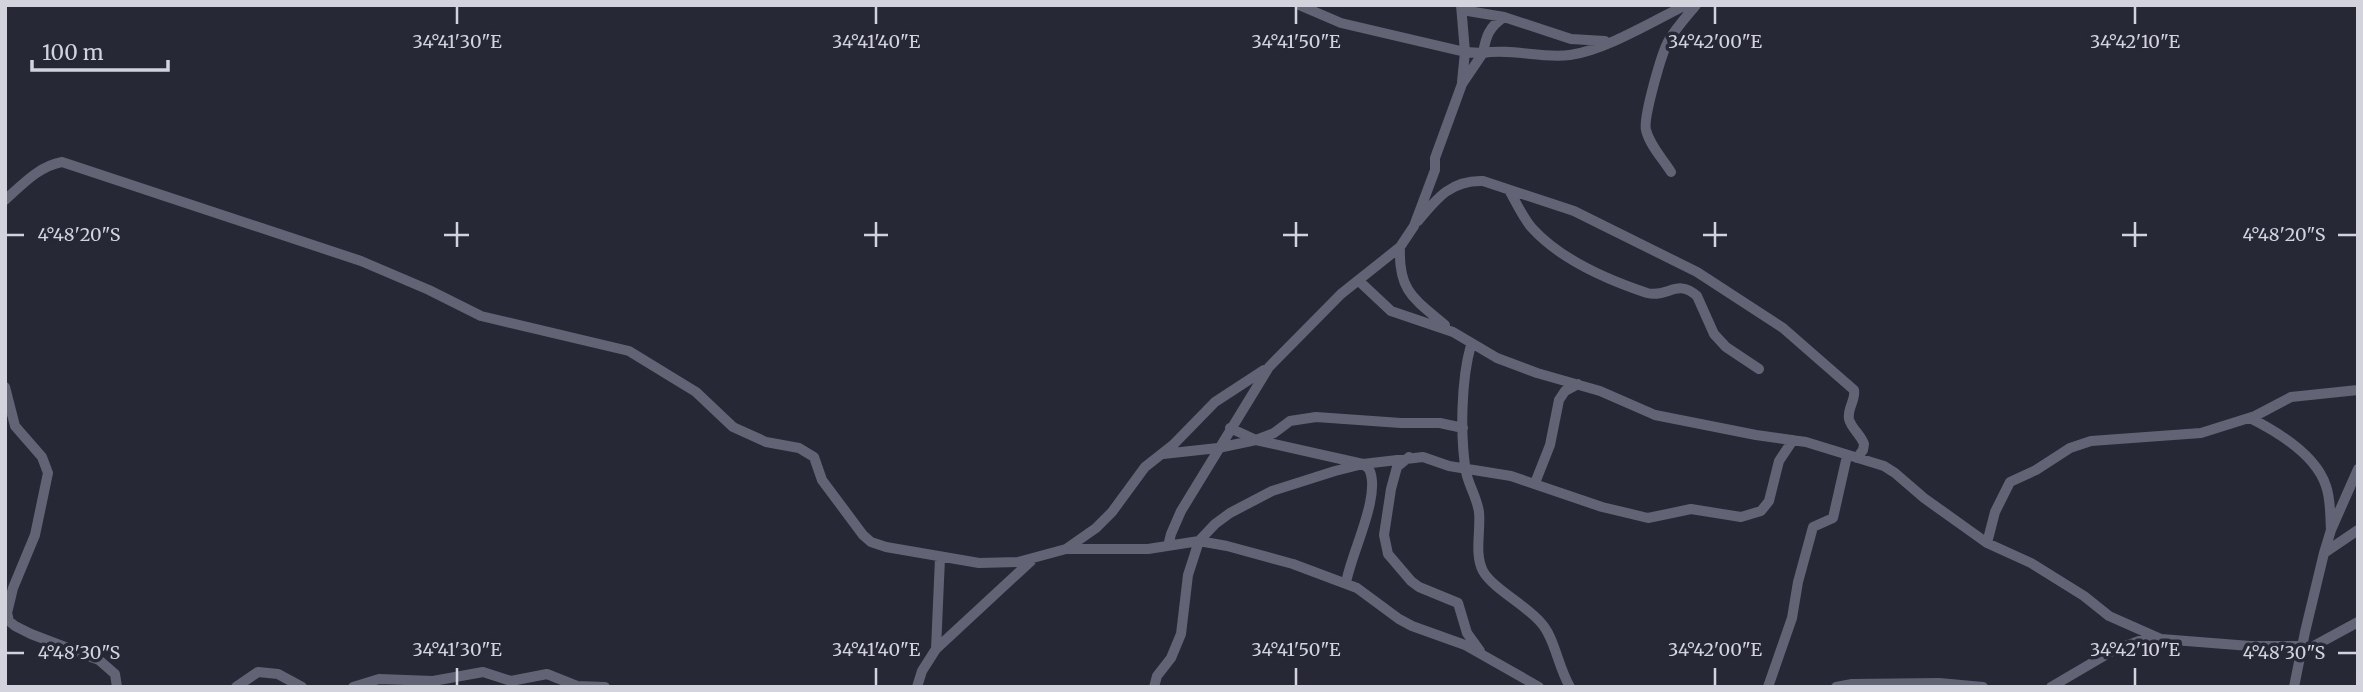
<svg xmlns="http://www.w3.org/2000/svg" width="2363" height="692" font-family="Merriweather,serif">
	<rect width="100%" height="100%" fill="#262836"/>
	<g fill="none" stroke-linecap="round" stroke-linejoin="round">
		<path stroke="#626475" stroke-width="10" d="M1299 5 1341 23 1465 52 1483 53C1486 36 1489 27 1504 17
			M1461 5 1465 52 1462 82
			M1462 10 1504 17 1571 39 1605 41
			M1671 172C1663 159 1650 146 1646 130 1643 118 1662 51 1669 40 1676 28 1687 16 1696 5
			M1509 190C1516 202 1523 218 1532 228 1560 259 1608 280 1647 293 1668 298 1677 278 1697 296L1714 334 1726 347 1759 369
			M5 200C22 185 39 166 62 162L361 261 429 290 481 316 629 351 696 392 733 427 766 442 799 448 814 457 822 480 863 535 871 542 886 547 979 563 1018 562 1066 549H1148L1199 541 1227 546 1293 564 1357 588 1399 619 1412 626 1465 645 1539 687
			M1418 221C1437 198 1451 180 1483 181L1574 211 1697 272 1783 328 1854 390C1856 400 1847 408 1849 419 1851 428 1861 435 1864 444L1863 450 1857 458
			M1400 247C1398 291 1414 299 1445 325
			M1359 281 1391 311 1453 332 1497 358 1537 373 1600 391 1655 415 1756 435 1806 442 1884 466 1895 473 1924 498 1987 543 2031 563 2084 596 2109 616 2161 639
			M1471 345C1461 380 1460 436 1466 472 1469 486 1477 498 1479 512 1481 530 1474 554 1483 571 1492 588 1529 607 1542 624 1555 639 1558 667 1570 687
			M5 387 15 426 42 457 48 473 35 535 13 588 7 613 9 621 15 626 31 634 99 660 115 674 117 687
			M2250 418C2278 432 2316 455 2326 486 2331 500 2330 516 2331 530
			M1230 428 1256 440 1363 464 1369 469C1382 495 1351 553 1346 583
			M1163 454 1218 448 1256 440 1274 433 1290 421 1316 417 1401 423H1440L1463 428
			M1409 457 1397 467 1391 489 1384 535 1388 554 1411 581 1419 587 1458 603 1467 633 1480 651
			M1535 483 1550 445 1559 400 1565 391 1578 384
			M1987 543 1995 512 2010 482 2036 470 2070 448 2091 441 2201 433 2255 416 2291 397 2358 390
			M1168 546 1171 534 1181 511 1269 367 1341 294 1400 247 1414 226 1435 170V158L1462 84 1483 53C1512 48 1542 59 1570 55 1606 50 1653 21 1686 5
			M1066 549 1096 528 1112 512 1145 467 1173 445 1215 402 1264 370
			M2324 553 2331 530 2358 469
			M936 649 1031 561
			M2301 653 2358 622
			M236 687 258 672 278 674 302 687
			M353 687 379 679 433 681 483 672 511 681 547 674 577 686 605 687
			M917 687 922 671 936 649 940 558
			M1154 687 1157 676 1171 658 1181 634 1188 575 1199 541 1215 524 1230 513 1272 491 1335 471 1363 464 1423 457 1449 466 1511 476 1602 507 1648 518 1691 509 1741 517 1761 511 1769 501 1779 461 1793 440
			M1768 687 1792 618 1798 582 1813 527 1833 518 1847 456
			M1836 687 1852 684 1939 683 1983 687
			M2051 687 2114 650 2139 641 2161 639 2250 646H2303
			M2294 687 2305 632 2324 553 2358 530"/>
	</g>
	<path fill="none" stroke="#d2d3dd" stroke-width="2.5" d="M457 7V24M876 7V24M1296 7V24M1715 7V24M2135 7V24M457 222V247M876 222V247M1296 222V247M1715 222V247M2135 222V247M7 235H24M444 235H469M864 235H888M1283 235H1308M1703 235H1727M2122 235H2147M2338 235H2356M7 653H24M2338 653H2356M457 668V685M876 668V685M1296 668V685M1715 668V685M2135 668V685"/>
	<g font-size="18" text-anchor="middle" fill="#d2d3dd" stroke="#262836" stroke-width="7" stroke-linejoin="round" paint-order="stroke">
		<text x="457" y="48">34°41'30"E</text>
		<text x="876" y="48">34°41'40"E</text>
		<text x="1296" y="48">34°41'50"E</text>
		<text x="1715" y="48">34°42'00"E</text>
		<text x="2135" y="48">34°42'10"E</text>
		<text x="79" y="241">4°48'20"S</text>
		<text x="2284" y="241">4°48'20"S</text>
		<text x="457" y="656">34°41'30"E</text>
		<text x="876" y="656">34°41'40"E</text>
		<text x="1296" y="656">34°41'50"E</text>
		<text x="1715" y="656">34°42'00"E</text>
		<text x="2135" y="656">34°42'10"E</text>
		<text x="79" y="659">4°48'30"S</text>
		<text x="2284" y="659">4°48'30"S</text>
	</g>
	<rect width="2363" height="692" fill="none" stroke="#d2d3dd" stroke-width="14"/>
	<path d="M32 60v10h136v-10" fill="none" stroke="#d2d3dd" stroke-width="3.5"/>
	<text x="42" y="60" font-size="21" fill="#d2d3dd" stroke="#262836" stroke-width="5" paint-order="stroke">100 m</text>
</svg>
